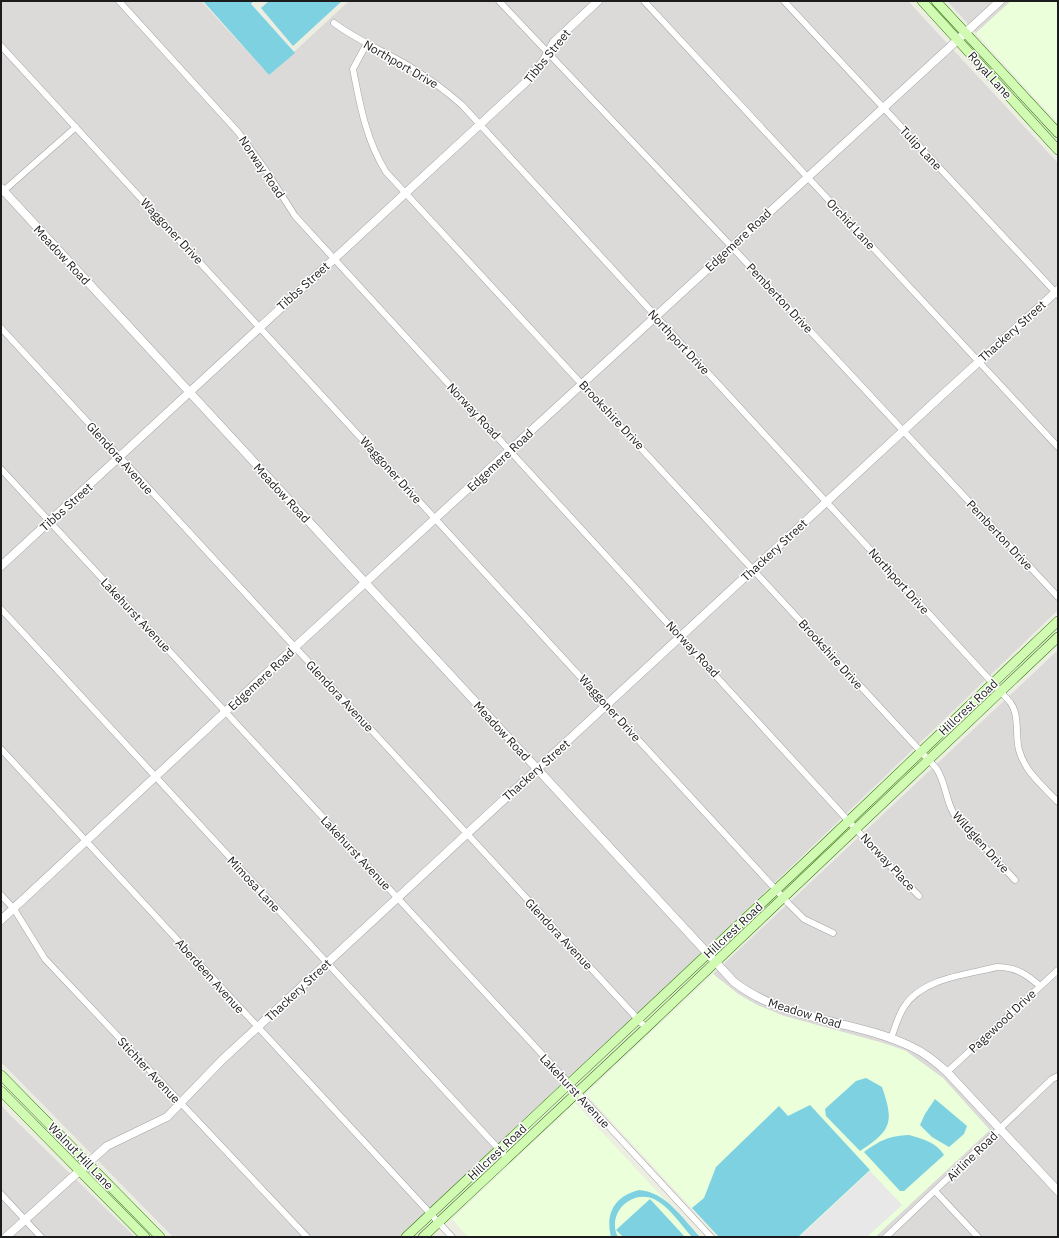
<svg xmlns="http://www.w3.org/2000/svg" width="1059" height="1238" font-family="'IBM Plex Sans',sans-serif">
	<rect width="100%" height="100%" fill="#eceee2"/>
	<path fill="#dbdad9" d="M1 1H201L269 75 349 1H908L1058 163V610L641 1011 400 1237H173L1 1062V912L4 909 1 906Z
		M947 1H1011L976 33Z
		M1058 650V1237H875L989 1130 906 1051 883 1043 784 1016 757 1005 738 994 713 974Z
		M1 1105 9 1114 135 1237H1Z"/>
	<path fill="#ebffda" d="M1011 1H1058V123L976 33Z
		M713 974 738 994 757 1005 784 1016 883 1043 906 1051 943 1078 990 1130 875 1237H719L586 1094Z
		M575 1103 699 1237H468L452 1219Z"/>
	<path fill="#7dd1e0" d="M203 1H253L251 4 295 53 269 75Z
		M269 1H342L293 46 261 8Z
		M866 1078 882 1087C894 1122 892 1130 860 1151L826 1116 825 1109 856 1081Z
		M935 1099 967 1126 964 1134 949 1147 932 1137 920 1125 925 1114Z
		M810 1105 870 1170 798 1237H719L692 1208 704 1198 716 1167 779 1106 788 1116Z
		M909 1135C923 1139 936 1142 944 1155L904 1191H900L864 1152C881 1140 888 1136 909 1135Z
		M639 1190C666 1192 682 1218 700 1237H692C681 1225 669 1206 654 1199 631 1189 606 1214 618 1237H611C605 1213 615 1196 639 1190Z
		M650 1199 685 1237H623L616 1230Z"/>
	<path fill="#e8e8e8" d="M870 1171 902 1205 867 1237H799Z"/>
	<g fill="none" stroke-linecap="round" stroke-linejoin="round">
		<g stroke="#a3a3a3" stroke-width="7">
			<path id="minor" d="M119 1 238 132 267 172 295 216 875 850 919 896
				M499 1 731 246 1058 597
				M644 1 1058 447
				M784 1 1058 295
				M334 23C358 41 386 52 412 68 430 79 446 91 462 105L1010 702C1020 715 1015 735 1019 750 1025 772 1043 786 1058 802
				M366 45 353 69C360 105 366 140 386 172L936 768C946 782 945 799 954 814L1015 880
				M1 46 789 904 804 919 833 933
				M1 193 76 127
				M1 328 646 1028
				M1 469 711 1237
				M1 609 507 1158
				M1 749 452 1237
				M1 895 14 909 45 959 307 1237
				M891 1038C895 1028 898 1016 904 1007 922 978 966 975 997 967 1016 967 1026 974 1040 986
				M947 1072 1058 970
				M935 1191 978 1237
				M1 1194 41 1237
				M886 1237 1052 1079 1058 1076"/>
		</g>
		<g stroke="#a3a3a3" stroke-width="9">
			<path id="tertiary" d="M1 188 734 982C786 1022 854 1019 912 1047 925 1053 936 1062 947 1072L1058 1191
				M1 566 526 82 544 60 554 42 598 1
				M1 920 295 647 1000 1
				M6 1237 107 1146 167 1117 222 1060 941 396 1058 290"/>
		</g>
		<g stroke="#2b7502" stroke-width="10">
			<path id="secondary" d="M922 1 1058 150
				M936 1 1058 133
				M1 1075 160 1237
				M1 1091 145 1237
				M406 1237 814 854 1058 621
				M423 1237 646 1028 1058 637"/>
		</g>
		<use href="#minor" stroke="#fff" stroke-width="6"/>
		<use href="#tertiary" stroke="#fff" stroke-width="8"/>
		<use href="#secondary" stroke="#d1fbb3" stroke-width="9"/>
	</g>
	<g text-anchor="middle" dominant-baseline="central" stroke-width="3" stroke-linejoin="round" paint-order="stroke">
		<g font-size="12" fill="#1c1c1c" stroke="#fff">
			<text transform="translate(547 56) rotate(-51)">Tibbs Street</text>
			<text transform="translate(401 64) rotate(30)">Northport Drive</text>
			<text transform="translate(990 75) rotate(48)">Royal Lane</text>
			<text transform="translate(921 148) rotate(47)">Tulip Lane</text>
			<text transform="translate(262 167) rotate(56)">Norway Road</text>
			<text transform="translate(851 224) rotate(47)">Orchid Lane</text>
			<text transform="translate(172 231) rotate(47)">Waggoner Drive</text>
			<text transform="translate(738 240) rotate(-43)">Edgemere Road</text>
			<text transform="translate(62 255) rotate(47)">Meadow Road</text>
			<text transform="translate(303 286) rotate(-42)">Tibbs Street</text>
			<text transform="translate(780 298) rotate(47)">Pemberton Drive</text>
			<text transform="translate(1012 331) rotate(-42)">Thackery Street</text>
			<text transform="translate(679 342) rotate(47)">Northport Drive</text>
			<text transform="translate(474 411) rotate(47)">Norway Road</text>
			<text transform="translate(612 415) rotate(47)">Brookshire Drive</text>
			<text transform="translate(120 458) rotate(48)">Glendora Avenue</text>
			<text transform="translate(500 460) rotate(-43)">Edgemere Road</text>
			<text transform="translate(391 470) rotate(48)">Waggoner Drive</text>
			<text transform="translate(282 493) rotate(47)">Meadow Road</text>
			<text transform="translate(66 507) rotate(-42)">Tibbs Street</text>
			<text transform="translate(1000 535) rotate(47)">Pemberton Drive</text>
			<text transform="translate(774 550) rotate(-43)">Thackery Street</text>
			<text transform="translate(899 581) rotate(48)">Northport Drive</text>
			<text transform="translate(136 615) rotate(47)">Lakehurst Avenue</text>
			<text transform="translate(693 649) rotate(47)">Norway Road</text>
			<text transform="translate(831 654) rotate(48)">Brookshire Drive</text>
			<text transform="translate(261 679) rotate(-43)">Edgemere Road</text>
			<text transform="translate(340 696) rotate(47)">Glendora Avenue</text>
			<text transform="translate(968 707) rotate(-43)">Hillcrest Road</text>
			<text transform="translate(610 708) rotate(48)">Waggoner Drive</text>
			<text transform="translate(502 731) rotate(47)">Meadow Road</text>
			<text transform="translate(536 770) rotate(-42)">Thackery Street</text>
			<text transform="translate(981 842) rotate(48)">Wildglen Drive</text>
			<text transform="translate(356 853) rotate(47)">Lakehurst Avenue</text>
			<text transform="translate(888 862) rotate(47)">Norway Place</text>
			<text transform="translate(254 884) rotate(47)">Mimosa Lane</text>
			<text transform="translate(733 930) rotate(-43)">Hillcrest Road</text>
			<text transform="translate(559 934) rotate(47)">Glendora Avenue</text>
			<text transform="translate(210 976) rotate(48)">Aberdeen Avenue</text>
			<text transform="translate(298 990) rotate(-43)">Thackery Street</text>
			<text transform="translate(805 1013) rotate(17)">Meadow Road</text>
			<text transform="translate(1002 1021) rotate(-43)">Pagewood Drive</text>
			<text transform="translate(149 1070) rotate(47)">Stichter Avenue</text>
			<text transform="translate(575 1091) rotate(47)">Lakehurst Avenue</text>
			<text transform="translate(497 1152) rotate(-43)">Hillcrest Road</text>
			<text transform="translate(81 1156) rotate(46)">Walnut Hill Lane</text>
			<text transform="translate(972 1156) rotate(-44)">Airline Road</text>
		</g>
	</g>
	<rect width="1059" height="1238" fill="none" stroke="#1c1c1c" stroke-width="4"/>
</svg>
